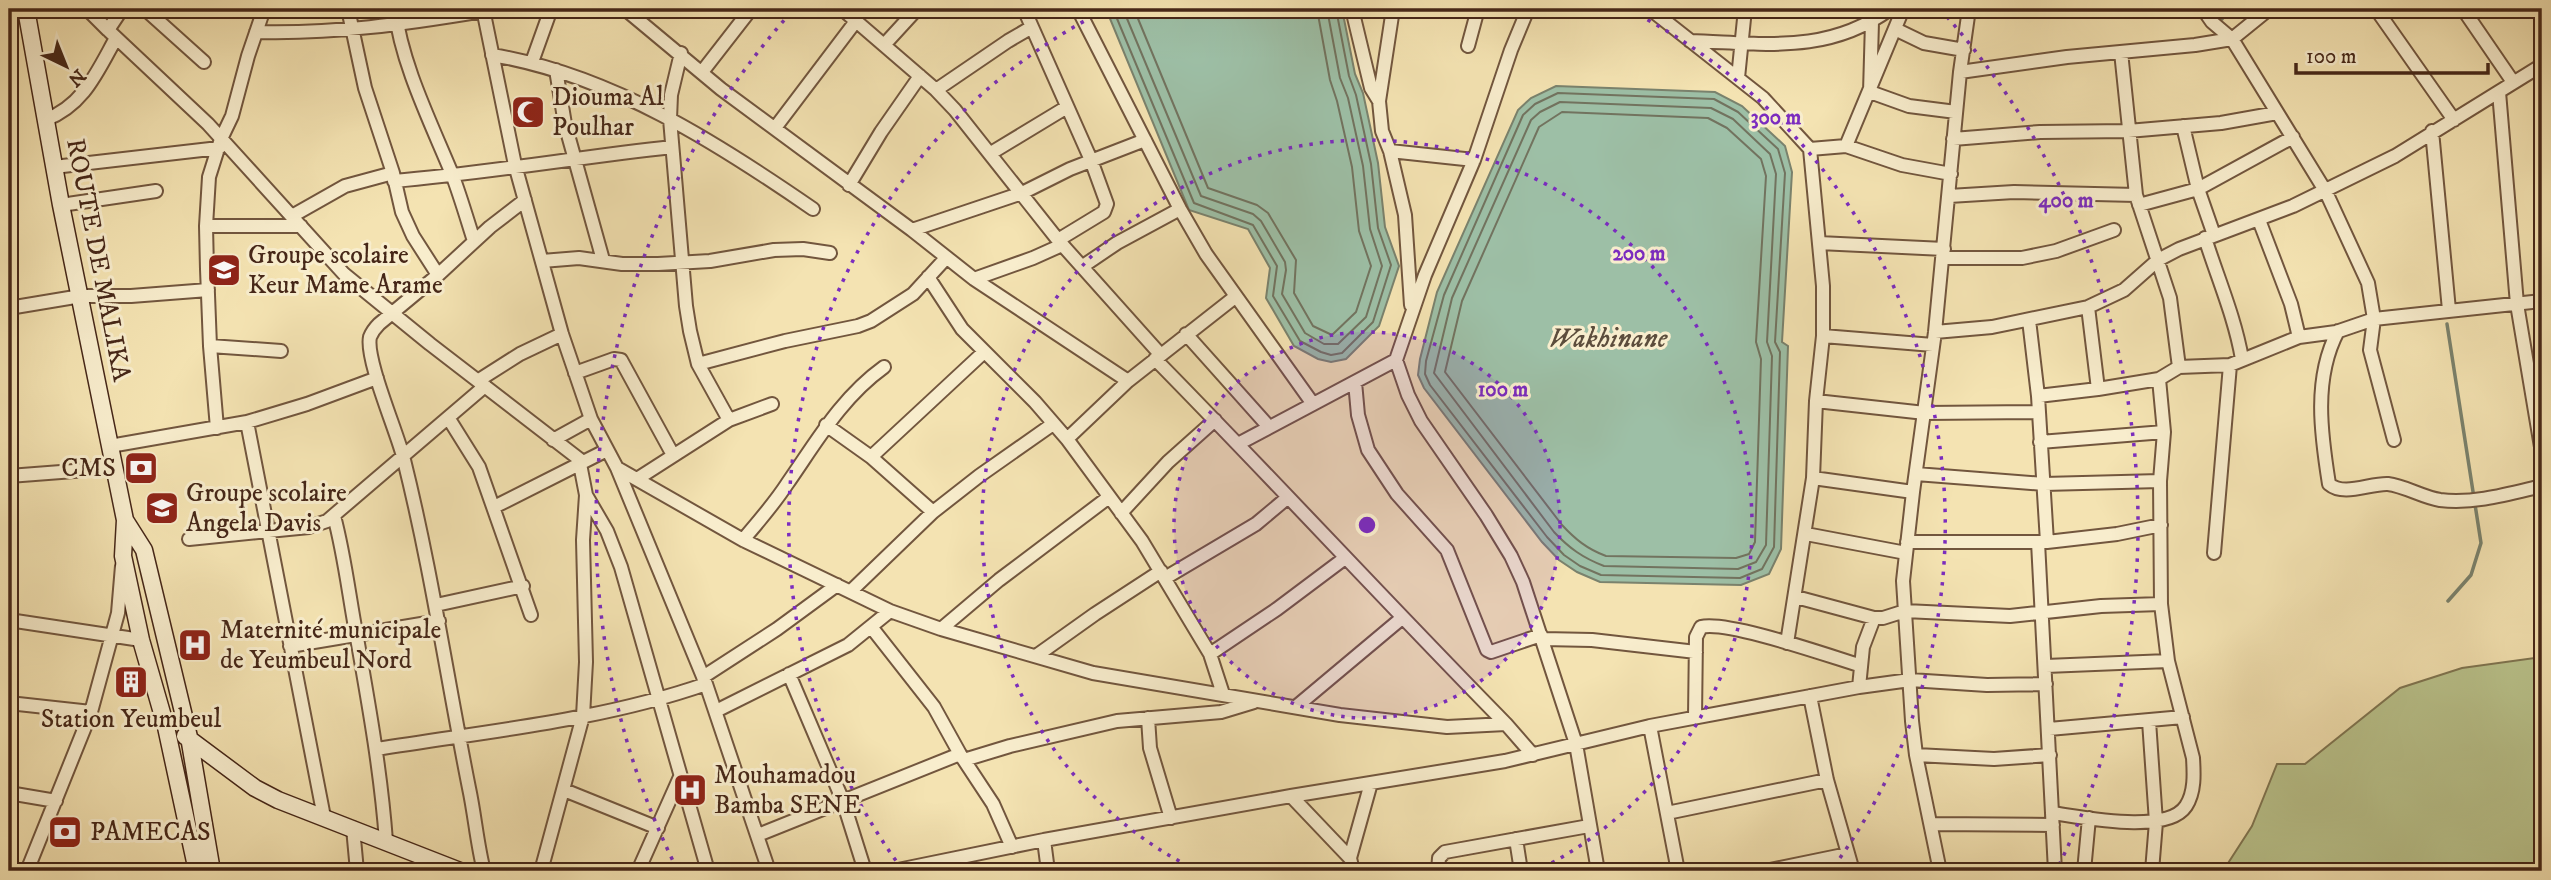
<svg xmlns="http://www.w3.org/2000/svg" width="2551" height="880" font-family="'IM FELL DW Pica',serif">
	<rect width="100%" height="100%" fill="#f4e3b2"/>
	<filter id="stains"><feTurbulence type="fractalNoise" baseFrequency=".00286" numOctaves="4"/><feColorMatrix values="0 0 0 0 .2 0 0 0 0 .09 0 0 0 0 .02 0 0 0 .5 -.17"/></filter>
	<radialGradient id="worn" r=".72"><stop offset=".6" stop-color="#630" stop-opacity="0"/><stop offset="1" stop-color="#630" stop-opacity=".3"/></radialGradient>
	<path fill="#bac48d" stroke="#807652" stroke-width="2" d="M2542 657V871H2223L2252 826 2277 764H2305L2400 688 2462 668Z"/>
	<path fill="#9dbfa6" stroke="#7a826d" stroke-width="2" d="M1106 9H1342L1355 74 1363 93 1378 163 1385 227 1399 266 1379 326 1346 359 1331 362 1318 359 1294 346 1266 298 1270 268 1248 229 1189 210Z
		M1556 86 1715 92 1742 106 1785 146 1792 172 1782 342 1788 346 1781 549 1769 574 1741 585 1600 582 1577 572 1559 560 1542 542 1424 388 1418 375 1420 359 1437 292 1518 110 1531 98Z"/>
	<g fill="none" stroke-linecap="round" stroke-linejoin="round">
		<path stroke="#72735f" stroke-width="2" d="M1113 9 1194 203 1253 225 1277 266 1273 296 1300 341 1321 352 1331 355 1342 353 1373 322 1391 265 1378 228 1371 164 1356 95 1349 76 1336 9
			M1123 9 1201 196 1253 214 1261 221 1285 262 1286 270 1282 294 1305 333 1324 344H1338L1366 317 1382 266 1370 229 1363 166 1348 98 1340 78 1327 9
			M1134 9 1208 188 1257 205 1268 213 1296 260 1294 293 1313 326 1332 335 1356 312 1371 266 1359 231 1352 167 1337 101 1330 80 1317 9
			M1558 93 1714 99 1738 112 1778 149 1785 173 1775 342 1780 352 1774 547 1762 569 1740 578 1601 575 1580 566 1564 555 1547 537 1430 385 1425 374 1426 361 1444 295 1523 115 1535 104Z
			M1560 102 1711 108 1733 119 1770 154 1776 174 1767 342 1772 356 1766 545 1756 562 1738 569 1604 566C1583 558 1569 548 1554 532L1434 373 1452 298 1531 120 1540 112Z
			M1562 112 1708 118 1727 128 1761 159 1766 176 1756 342 1761 359 1755 542 1749 554 1736 558 1606 556C1587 549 1575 539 1562 525L1445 372 1462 301 1539 127Z"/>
		<path stroke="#7a826d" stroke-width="3.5" d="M2217 9 2222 19
			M2447 324 2481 543 2471 575 2448 601"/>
		<g stroke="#72563e" stroke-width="16">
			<path id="street" d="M87 9 108 30
				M122 9 108 30 208 124 344 274 430 344 583 462
				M145 9 204 62
				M348 9 365 88 393 173 402 212 413 236 438 275
				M395 9C401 63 431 123 452 174 460 195 467 219 474 241
				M483 9 515 165 562 334 591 419 617 468 706 684 769 871
				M625 9 721 89 912 230 974 279 1128 381
				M842 9 936 90 955 110 1058 240 1160 354
				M1024 9 1091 160 1107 204 1104 212 1058 240
				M1078 9 1180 209 1206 254 1313 404
				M1352 9 1371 88 1379 101
				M1393 9 1379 101 1382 131 1390 151 1405 215 1411 305
				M1528 9 1511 50 1474 160 1425 275 1396 360 1408 395 1421 421 1486 515 1511 556 1523 582 1576 744 1598 871
				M1650 9 1763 98 1810 149 1846 146 1902 165 1951 174
				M2203 9 2212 22 2232 39 2326 192 2368 283 2374 319 2370 350 2394 440
				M2376 9 2454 120
				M2463 9 2513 82
				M1872 22 1870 92 1909 106 1956 112
				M1895 29 1924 43 1964 50
				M256 32C336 34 404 24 483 11
				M1690 41C1763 43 1827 55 1890 9
				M884 45 917 9
				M1468 46 1478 9
				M2121 52 2136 195 2170 298 2179 367
				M681 53 671 95 670 119 686 306 690 331 698 364 729 420
				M492 55C611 75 716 142 813 209
				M532 62 551 9
				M556 70 565 124 603 260
				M702 72 751 9
				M1960 72 2067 57 2195 45 2232 39 2269 9
				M1738 78 1745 9
				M936 90 1008 41 1032 27
				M2499 92 2517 304 2542 453
				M45 120C84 105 97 72 116 38
				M2183 126 2198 189 2214 235
				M775 128 856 21
				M2432 131 2449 310
				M1953 139 2040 132 2128 131 2221 123 2277 113
				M1846 146 1903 9
				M1390 151 1474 160
				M991 153 1067 107
				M54 167 219 148
				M394 181C487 173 580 157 672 147
				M849 185 881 132 920 76
				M1949 196 2014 192 2136 195
				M61 205 156 191
				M2139 205 2198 189 2293 137
				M292 216 345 186 393 173
				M206 226H301
				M912 230 1022 193 1070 169 1145 140
				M2205 238C2218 279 2235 318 2242 359
				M1819 243 1944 249
				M1943 258H2022L2056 251 2114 230
				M542 261 579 258 622 264H658L710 261 774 250 803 249 830 253
				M1083 266 1117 243 1180 209
				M928 277 962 329 1035 402 1067 439 1142 541 1210 654 1223 694
				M974 279 1033 258 1062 245
				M2088 307 2098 389
				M9 308 81 296H131L208 290
				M2029 320 2038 396 2047 542
				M2338 331C2313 378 2321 434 2329 484 2344 497 2370 483 2388 484 2405 486 2422 497 2440 500 2475 504 2508 494 2542 486
				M1935 332 1992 327 2088 307 2124 290 2158 260 2179 249 2293 206 2395 156 2542 65
				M1186 334 1269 427
				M1823 336 1933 345
				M2299 337 2336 332 2374 319 2542 301
				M210 346 281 351
				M1155 359C1273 479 1388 604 1506 724L1533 755
				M698 364 785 341 858 326 871 321 913 294 946 258
				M575 373 614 359 621 360 673 455
				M479 380 520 354 562 334
				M1355 382 1358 415 1368 450 1397 494 1447 550 1487 650 1491 652 1541 635
				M2038 396 2098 389 2159 379
				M1816 401 1925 413 2039 412
				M449 419 479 467 531 615
				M247 422 324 817
				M826 425 871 457 933 512
				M217 428 210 346 207 269 206 226 209 177 221 139 232 116 248 56 264 9
				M1067 439 1128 381 1235 297
				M553 440 591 419
				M2040 442 2164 432
				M1238 444 1396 360
				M110 446 247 422 307 404 377 378
				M871 457 984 352
				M617 468 743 540 890 611 941 629 1093 673 1340 715 1447 727 1506 724
				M1916 474 2044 484 2160 481
				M9 476 113 468
				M1813 478 1913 492
				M637 479 729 420 772 404
				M586 495 607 531 621 567 708 871
				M494 507 607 450
				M1121 513 1168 462 1215 420
				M334 516C345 557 349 597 357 638 369 706 381 773 386 841
				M1806 534 1906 553
				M189 539 309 527 327 521 485 386
				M743 540C758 522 774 504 787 484 817 441 841 398 884 367
				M1907 542H2047L2117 534 2161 525
				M2038 542 2055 871
				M2214 553 2230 365
				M1165 578 1256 524 1287 498
				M851 591 933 512 979 476 1053 424
				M1796 597 1874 618H1883L1905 611 2010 616 2101 606 2161 604
				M436 605 523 586
				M9 620 141 640
				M872 628 934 707 960 754 993 804 1012 847
				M941 629 999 580 1109 497
				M1543 639 1592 640 1696 652
				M1787 643 1813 478 1816 401 1823 336V286L1810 149
				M290 646 439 621
				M1210 654 1277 609 1345 558
				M1036 656 1095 614 1161 571
				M2046 666 2168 661
				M789 674 843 801 865 871
				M703 677 777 629 837 585
				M1859 687 1863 647 1874 618
				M1810 696 1827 780 1853 871
				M9 703 91 712
				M1297 706 1402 618
				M716 711 848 645 890 611
				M1695 717 1696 637 1701 627C1727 620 1829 656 1859 665
				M1148 718 1150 748 1171 818
				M2149 721 2156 822 2152 871
				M1650 726 1678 871
				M2049 729 2183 717
				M377 749C487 731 600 721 706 684
				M1916 755 1994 759 2050 755
				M964 760 1010 746 1117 721 1221 712 1254 702
				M564 790 658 828
				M9 793 56 801
				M1291 796 1350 858
				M1667 813 1827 780
				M2052 813C2082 817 2167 835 2186 806 2195 792 2194 774 2193 758L2168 661 2161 604 2160 481 2164 432 2159 379 2179 367 2230 365 2299 337 2291 304 2259 220
				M1932 824 2053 825
				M353 828 357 871
				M758 835 960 754
				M1516 839 1521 871
				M1044 840 1048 871
				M27 871 91 712 118 613 122 566
				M484 871C477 844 475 816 469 788 447 678 431 568 404 460 398 434 365 359 370 337 372 332 375 328 379 324L438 275 490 227 525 200
				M541 871 583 716 586 662 583 540 586 495 580 464
				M638 871 680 777
				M893 871 1044 840 1291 796 1505 761 1650 726 1859 687 1910 680 1987 685 2046 684
				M1353 871 1350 858 1371 783
				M1438 871 1439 858 1445 852 1589 826
				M1765 871 1848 854
				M1940 871 1916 755 1912 721 1903 581 1913 492 1935 332 1960 72 1969 9
				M2084 871 2089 818"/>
		</g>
		<g stroke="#462718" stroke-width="19">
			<path id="secondary" d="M26 9 61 205 125 520 123 556 141 640 166 727 197 871
				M125 520 144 550 189 737 212 871
				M185 736 255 788 278 800 460 871"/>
		</g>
		<use href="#street" stroke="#f8edcd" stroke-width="12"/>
		<use href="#secondary" stroke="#f8edcd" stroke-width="16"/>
	</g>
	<circle cx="1367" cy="525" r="193" fill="#7b2cbf" fill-opacity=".12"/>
	<g fill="none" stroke="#7b2cbf" stroke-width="3.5" stroke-dasharray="3.5 7">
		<circle cx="1367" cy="525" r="193"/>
		<path d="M1198 871A385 385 0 1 1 1536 871"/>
		<path d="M902 869A578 578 0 0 1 1105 10M1629 10A578 578 0 0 1 1832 869"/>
		<path d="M677 869A771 771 0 0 1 794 9M1940 9A771 771 0 0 1 2057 869"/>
	</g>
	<defs>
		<g id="mosque-square" transform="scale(1.75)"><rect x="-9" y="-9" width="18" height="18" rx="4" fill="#8f2418" stroke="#f8edcd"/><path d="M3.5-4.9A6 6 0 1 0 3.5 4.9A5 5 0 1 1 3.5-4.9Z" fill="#fff"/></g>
		<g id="school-square" transform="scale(1.75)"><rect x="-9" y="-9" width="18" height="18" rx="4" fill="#8f2418" stroke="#f8edcd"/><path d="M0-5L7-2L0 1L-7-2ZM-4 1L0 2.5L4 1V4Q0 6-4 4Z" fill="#fff"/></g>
		<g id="bank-square" transform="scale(1.75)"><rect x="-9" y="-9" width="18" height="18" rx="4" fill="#8f2418" stroke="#f8edcd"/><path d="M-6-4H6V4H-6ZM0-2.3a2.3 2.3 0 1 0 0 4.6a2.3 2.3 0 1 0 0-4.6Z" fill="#fff"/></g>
		<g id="hospital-square" transform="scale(1.75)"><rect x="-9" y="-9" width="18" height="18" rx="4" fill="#8f2418" stroke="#f8edcd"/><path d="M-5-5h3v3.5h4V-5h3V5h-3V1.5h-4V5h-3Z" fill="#fff"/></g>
		<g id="building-square" transform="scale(1.75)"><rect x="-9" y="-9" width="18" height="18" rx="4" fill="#8f2418" stroke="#f8edcd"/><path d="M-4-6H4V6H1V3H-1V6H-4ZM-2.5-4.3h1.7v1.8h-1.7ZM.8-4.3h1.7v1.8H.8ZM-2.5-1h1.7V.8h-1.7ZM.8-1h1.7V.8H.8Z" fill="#fff"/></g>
	</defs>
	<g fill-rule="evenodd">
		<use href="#mosque-square" x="528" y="112"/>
		<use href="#school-square" x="224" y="270"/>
		<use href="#bank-square" x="141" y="468"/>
		<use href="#school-square" x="162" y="508"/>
		<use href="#hospital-square" x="195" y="645"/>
		<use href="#building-square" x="131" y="682"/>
		<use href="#hospital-square" x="690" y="790"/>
		<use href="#bank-square" x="65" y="832"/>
	</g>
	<g text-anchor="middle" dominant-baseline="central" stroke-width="6" stroke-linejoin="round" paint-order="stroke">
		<g font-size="26" fill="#462718" stroke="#f8edcd" text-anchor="start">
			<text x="552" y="97">Diouma Al<tspan x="552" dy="30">Poulhar</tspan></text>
			<text x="248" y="255">Groupe scolaire<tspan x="248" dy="30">Keur Mame Arame</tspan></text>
			<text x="116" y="468" text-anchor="end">CMS</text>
			<text x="186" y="493">Groupe scolaire<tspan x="186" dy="30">Angela Davis</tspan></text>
			<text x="220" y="630">Maternité municipale<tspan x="220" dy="30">de Yeumbeul Nord</tspan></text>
			<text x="131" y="719" text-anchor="middle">Station Yeumbeul</text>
			<text x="714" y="775">Mouhamadou<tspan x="714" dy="30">Bamba SENE</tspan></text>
			<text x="90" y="832">PAMECAS</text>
		</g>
		<g font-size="26" fill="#462718" stroke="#f8edcd">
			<text transform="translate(98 260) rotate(79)">ROUTE DE MALIKA</text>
		</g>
		<g font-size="28" font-style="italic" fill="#5c4d3c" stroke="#f8edcd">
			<text x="1608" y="338">Wakhinane</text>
		</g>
	</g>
	<circle cx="1367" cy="525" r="10" fill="#7b2cbf" stroke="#f8edcd" stroke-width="3.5"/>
	<g font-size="21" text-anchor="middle" font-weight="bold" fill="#7b2cbf" stroke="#f8edcd" stroke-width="6" stroke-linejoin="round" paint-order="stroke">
		<text x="1776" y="124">300 m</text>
		<text x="2066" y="207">400 m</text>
		<text x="1639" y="260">200 m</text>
		<text x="1503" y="396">100 m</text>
	</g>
	<rect width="2551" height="880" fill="none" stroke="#f4e3b2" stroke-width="35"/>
	<rect x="10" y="10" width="2530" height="859" fill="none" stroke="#462718" stroke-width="3.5"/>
	<rect x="18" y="18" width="2516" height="845" fill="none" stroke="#462718" stroke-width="2"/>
	<g transform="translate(66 66) rotate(137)" stroke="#f8edcd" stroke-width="5" paint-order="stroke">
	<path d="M0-5L12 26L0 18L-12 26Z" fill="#462718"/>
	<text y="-10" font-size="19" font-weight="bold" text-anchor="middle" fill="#462718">N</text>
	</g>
	<path d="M2296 63v10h192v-10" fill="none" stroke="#462718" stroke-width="3.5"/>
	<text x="2306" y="63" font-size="21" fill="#462718" stroke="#f8edcd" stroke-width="5" paint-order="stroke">100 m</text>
	<rect width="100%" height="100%" filter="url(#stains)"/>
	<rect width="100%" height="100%" fill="url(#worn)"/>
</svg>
